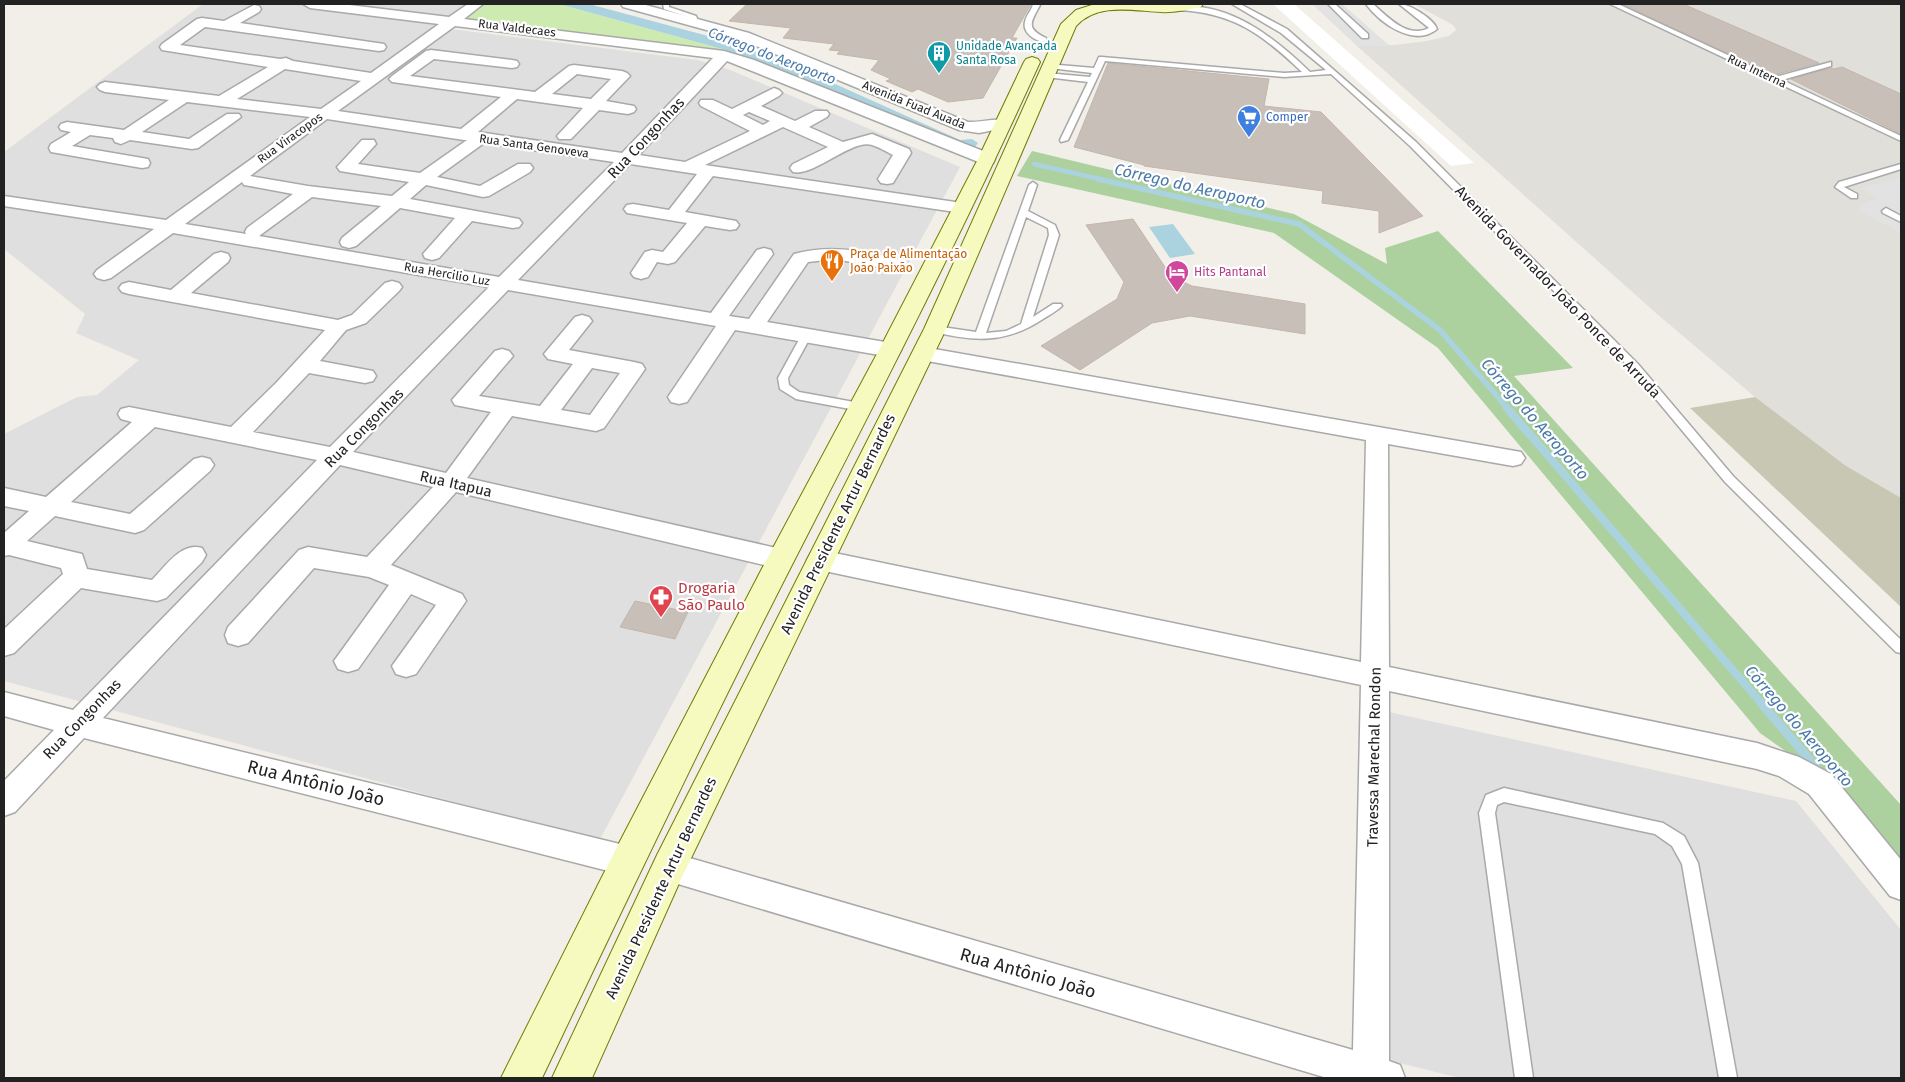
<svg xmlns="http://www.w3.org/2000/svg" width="1905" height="1082" font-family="'Fira Sans',sans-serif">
	<rect width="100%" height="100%" fill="#f2efe9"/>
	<path fill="#e0dfdf" d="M203 4H487L451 29 698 60 730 70 960 167 599 841 4 681V434L77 397 97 395 139 360 76 333 85 314 4 249V152Z
		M1384 711 1796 801 1901 930V1078H1460L1379 1058Z"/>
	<path fill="#e1dfda" d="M1414 4H1901V505L1841 470 1657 314 1357 46 1394 45 1427 41 1449 36 1456 30 1453 25Z"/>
	<path fill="#c7c7b4" d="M1755 397 1846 466 1901 498V607L1690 408Z"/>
	<path fill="#cdebb0" d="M483 4H559L722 49 972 151 735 56 461 19Z"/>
	<path fill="#add19e" d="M1032 151 1294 214 1387 264 1385 248 1438 231 1573 368 1514 376 1901 805V876L1816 773 1760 733 1438 348 1274 233 1017 176Z"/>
	<path fill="#e2e2e2" d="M1312 4H1342L1390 46H1357Z
		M1901 177V233L1858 210 1860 205 1878 198 1861 188Z"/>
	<path fill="#aad3df" d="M559 4H589L734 43 824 79 960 140 972 139 978 143 972 151 722 49Z
		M1173 224 1195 254 1170 258 1149 227Z"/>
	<path fill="#fff" d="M1273 4H1294L1474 163 1451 166Z"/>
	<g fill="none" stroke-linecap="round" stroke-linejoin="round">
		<path stroke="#aad3df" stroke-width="4.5" d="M1034 164 1104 180"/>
		<path stroke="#aad3df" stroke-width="5.5" d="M1098 179 1299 224 1440 330 1509 410"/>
		<path stroke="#aad3df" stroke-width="8" d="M1507 408 1762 704"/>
		<path stroke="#aad3df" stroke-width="9" d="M1761 703 1821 773"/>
	</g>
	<path fill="#c7bfb8" stroke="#c4b6ab" d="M747 4H1031L1012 38H1017L983 98 948 102 918 89 912 92 886 81 891 79 871 70 879 60 837 54 840 51 829 50 834 44 783 38 791 28 729 21Z
		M1622 4H1683L1819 63 1774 75Z
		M1108 63 1269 79 1264 106 1321 112 1423 216 1379 233V211L1322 203 1323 191 1144 166V165L1074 147Z
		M1842 67 1901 94V134L1791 79 1831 68 1834 69Z
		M1133 219 1171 276 1192 286 1305 304V334L1190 316 1152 323 1080 370 1041 346 1117 299 1124 282 1086 225Z
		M635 601 688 612 675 639 620 627Z"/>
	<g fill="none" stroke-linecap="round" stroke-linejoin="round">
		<g stroke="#a9a9a9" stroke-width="3">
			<path id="service" d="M663 4H669V7L696 16 699 23 694 24 691 18 664 9Z
				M1033 4 1040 5C1031 22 1025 28 1046 38V42C1036 42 1022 33 1025 22 1026 15 1032 10 1033 4Z
				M1232 4H1240L1287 29 1416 142 1638 364 1733 476 1901 640V653L1896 652 1725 482 1630 368 1410 146 1331 74 1284 77 1105 61 1068 140 1061 142 1060 140 1088 82 1046 77 1042 75 1046 73 1090 77 1092 73 1050 68H1047V64L1094 68 1099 57H1102L1284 73 1302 72C1262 34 1233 12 1176 10L1174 9V7C1228 0 1274 37 1310 72L1326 70 1281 33Z
				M1328 4H1335L1368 34V38H1362Z
				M1366 4H1373C1388 17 1407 39 1429 28L1399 4C1408 3 1434 19 1437 29 1414 48 1380 23 1366 4Z
				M1610 4H1618L1775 77 1831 62V66L1782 80 1901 136V141Z
				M1901 164V169L1844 187 1857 194V198H1851L1835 187 1839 182Z
				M1033 182 1037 185 1028 211 1055 225 1059 235 1033 317 1053 304H1061L1062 306C1057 311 1049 315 1043 319 1005 344 974 342 931 331L930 329 931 327 935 326 976 332 1029 185ZM1026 217 1048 228 1049 235 1021 324 1006 331 986 333Z
				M1886 208 1901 216V222L1883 213 1882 211Z
				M806 333 811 336 788 378 789 385 799 392 865 404 867 407 865 410 861 411 796 399 780 389 778 378 801 336Z
				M1504 788 1663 823 1684 836 1698 863 1737 1078H1719L1682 864 1672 846 1655 834 1504 802 1497 805 1495 813 1533 1078H1515L1479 813 1486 795Z"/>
		</g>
		<g stroke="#a9a9a9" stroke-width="3">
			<path id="minor" d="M303 4H341L449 17 468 4H483L464 19 724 51 754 60 993 155 995 159 993 163H981L727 61 639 155 685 162 750 131 701 106 699 103 701 100H713L732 109 774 88 779 90 782 93 779 96 761 106 795 121 815 111H827L829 114 827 117 809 127 843 142 872 134 909 149 911 153 893 183 887 184 881 183 878 179 893 155C887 152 879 147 872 145 851 139 814 177 793 172L790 168 793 164 828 147 783 127 705 165 962 203 968 204 971 208 968 212 962 213 713 176 685 212 736 221 739 225 736 229 730 230 705 226 675 262 668 264 657 262 648 277 641 279 634 277 631 273 645 252 652 250 663 252 687 223 627 213 624 209 627 205 633 204 669 210 697 174 630 164 518 280 711 313 757 250 764 248 771 250 773 254 729 316 749 319 794 254C830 244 865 251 901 260L904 264 901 268 894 270 835 259 808 262 767 322 891 343 898 345 901 350 898 355 891 357 735 330 687 402 679 404 671 402 668 397 716 326 508 290 353 452 446 473 491 412 455 405 452 400 495 351 502 349 509 351 513 356 479 396 540 406 573 364 548 359 544 354 575 317 582 315 589 317 592 321 569 350 634 362 642 364 645 369 604 428 596 431 512 416 467 478 781 549 790 552 794 559 790 566 781 569 456 492 391 565 462 594 466 601 416 674 406 677 396 674 392 666 436 605 411 594 358 669 348 672 338 669 334 661 389 585 369 577 314 568 248 643 238 646 228 643 225 635 228 627 299 550 308 547 367 557 433 487 340 465 103 718 628 846 639 850 644 861 639 872 628 876 84 738 15 812 4 816V781L54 730 4 716V692L73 710 317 460 155 427 71 502 130 514 194 459 202 457 210 459 214 465 210 471 144 530 135 533 55 516 27 541 82 554 87 569 152 580C166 566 181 542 202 548L206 555 202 562 166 598 157 601 81 588 14 653 4 656V629L63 574 61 568 9 555 4 556V533L29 511 4 506V488L46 497 132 422 121 419 118 414 121 409 129 407 231 427 276 383 325 330 129 294 122 292 119 288 122 284 129 282 171 290 214 254 221 252 228 254 230 258 228 262 191 293 338 320 352 315 385 283 392 281 399 283 402 287 399 291 366 323 346 330 320 361 373 371 376 376 373 381 365 383 309 373 253 432 330 447 489 287 173 233 111 278 104 280 97 278 94 274 97 270 154 229 4 206V196L166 220 310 117 187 102 142 132 189 139 227 114H239L241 117 198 148 192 149 130 140 121 144 115 142 113 138 90 135 72 146 148 159 150 163 148 167 142 168 51 152 49 148 51 144 71 132 61 130 59 127 61 124 67 122 124 130 169 100 105 92 100 90 97 87 100 84 105 82 219 96 268 67 162 50 160 47 162 44 197 19 202 18 224 21 254 5 259 6 261 9 259 12 240 23 384 44 386 47 384 50 379 51 205 27 180 45 280 59 286 58 293 61 371 73 439 24 310 8ZM455 26 713 58 622 153 478 132 517 99 583 108 557 136 559 139H571L599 110 628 114 634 112 636 109 634 106 606 101 630 76 627 73 622 71 574 65 569 66 535 92 410 76 434 59 512 68 517 67 519 64 517 61 512 60 431 50 426 51 392 76 389 79 392 82 501 97 461 129 338 111ZM285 69 361 81 321 109 237 99ZM577 74 611 79 591 99 552 94ZM749 112 770 121 763 125 743 115ZM327 119 464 140H467L420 173 358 164 376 144 374 140H362L337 167 340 171 346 172 409 182 392 196 308 186 250 176ZM484 143 614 162 499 277 259 236 312 197 381 206 342 238 340 242 342 246 349 248 356 246 400 208 455 218 423 254 425 258 432 260 439 258 472 221 513 228 519 227 522 223 519 219 410 199 426 185 483 197 489 196 530 172 533 168 530 164H518L480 186 437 177ZM242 182 244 185 250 186 293 194 247 228 245 232 246 234 185 224ZM592 368 620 373 590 415 561 410Z
				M621 4H642L749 33 968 122C981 123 996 117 1009 121L1011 124 1009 127 979 133 959 130 739 39 623 7Z
				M923 347 1521 452 1525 458 1521 464 1513 466 1388 444 1389 667 1757 743 1799 757 1831 774 1901 860V900L1890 896 1809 794 1779 776 1757 769 1389 691V1061L1400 1065 1405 1078H1327L658 878 653 867 658 856 669 852 1353 1050 1361 685 820 570 811 567 807 560 811 553 820 550 1361 662 1366 440 916 359 912 354 916 349Z"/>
		</g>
		<g stroke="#707d05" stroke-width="2">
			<path id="secondary" d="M1095 4H1203L1201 7 1196 8C1185 10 1172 13 1161 12 1133 11 1098 2 1076 26L946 329 681 879 592 1078H552L657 855 924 329 1061 24 1076 10Z
				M1032 57 1038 59 1040 62C964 230 880 393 796 557 708 729 625 904 542 1078H501L616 849 767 559 879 350 978 159 1024 62 1026 59Z"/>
		</g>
		<use href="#service" fill="#fff" fill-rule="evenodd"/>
		<use href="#minor" fill="#fff" fill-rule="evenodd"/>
		<use href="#secondary" fill="#f7fabf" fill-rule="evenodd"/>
	</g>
	<defs>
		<g id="building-pin" transform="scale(1.25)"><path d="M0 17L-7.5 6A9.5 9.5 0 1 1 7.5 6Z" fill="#0f9aa8" stroke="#fff"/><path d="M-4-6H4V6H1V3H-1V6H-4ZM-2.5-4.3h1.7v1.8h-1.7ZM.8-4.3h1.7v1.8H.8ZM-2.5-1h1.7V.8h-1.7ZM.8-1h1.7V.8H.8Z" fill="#fff"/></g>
		<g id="supermarket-pin" transform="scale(1.25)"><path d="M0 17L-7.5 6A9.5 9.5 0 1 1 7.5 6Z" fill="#3f7fe0" stroke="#fff"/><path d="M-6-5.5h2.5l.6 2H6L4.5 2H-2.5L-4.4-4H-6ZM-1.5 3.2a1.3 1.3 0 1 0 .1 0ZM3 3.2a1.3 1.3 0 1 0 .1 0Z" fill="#fff"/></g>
		<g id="restaurant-pin" transform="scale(1.25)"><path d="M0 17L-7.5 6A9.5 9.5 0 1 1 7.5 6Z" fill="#e8710a" stroke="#fff"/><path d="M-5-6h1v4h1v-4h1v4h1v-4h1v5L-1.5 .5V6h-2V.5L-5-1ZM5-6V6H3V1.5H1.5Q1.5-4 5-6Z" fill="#fff"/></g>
		<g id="hotel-pin" transform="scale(1.25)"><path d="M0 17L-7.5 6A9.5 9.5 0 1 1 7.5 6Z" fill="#d1479c" stroke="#fff"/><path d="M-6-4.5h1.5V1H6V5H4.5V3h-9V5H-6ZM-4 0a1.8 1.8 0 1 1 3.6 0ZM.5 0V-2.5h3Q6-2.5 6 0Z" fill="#fff"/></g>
		<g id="pharmacy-pin" transform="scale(1.25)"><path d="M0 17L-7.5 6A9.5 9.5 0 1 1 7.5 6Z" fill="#e0444e" stroke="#fff"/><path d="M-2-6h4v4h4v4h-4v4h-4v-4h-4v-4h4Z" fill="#fff"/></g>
	</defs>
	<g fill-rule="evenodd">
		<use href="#building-pin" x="939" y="53"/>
		<use href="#supermarket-pin" x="1249" y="117"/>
		<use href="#restaurant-pin" x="832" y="261"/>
		<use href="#hotel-pin" x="1177" y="272"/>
		<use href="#pharmacy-pin" x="661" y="597"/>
	</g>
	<g text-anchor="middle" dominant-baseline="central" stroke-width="4.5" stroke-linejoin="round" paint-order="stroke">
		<g font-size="12" fill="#222" stroke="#fff">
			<text transform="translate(517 28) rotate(7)">Rua Valdecaes</text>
			<text transform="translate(1757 71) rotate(25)">Rua Interna</text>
			<text transform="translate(914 105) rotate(22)">Avenida Fuad Auada</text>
			<text transform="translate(290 138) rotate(-36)">Rua Viracopos</text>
			<text transform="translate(534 146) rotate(8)">Rua Santa Genoveva</text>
			<text transform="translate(447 274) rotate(10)">Rua Hercilio Luz</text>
		</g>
		<g font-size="12" fill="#0d838f" stroke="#fff" text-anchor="start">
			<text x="956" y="46">Unidade Avançada<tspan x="956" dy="14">Santa Rosa</tspan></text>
		</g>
		<g font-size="12" fill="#366cbe" stroke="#fff" text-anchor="start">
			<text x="1266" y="117">Comper</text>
		</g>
		<g font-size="12" fill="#c56008" stroke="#fff" text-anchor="start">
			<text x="850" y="254">Praça de Alimentação<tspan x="850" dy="14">João Paixão</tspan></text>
		</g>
		<g font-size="12" fill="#b23c85" stroke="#fff" text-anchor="start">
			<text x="1194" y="272">Hits Pantanal</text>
		</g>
		<g font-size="14" font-style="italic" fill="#4a7aab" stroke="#fff">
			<text transform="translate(772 56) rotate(21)">Córrego do Aeroporto</text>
		</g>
		<g font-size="15" fill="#222" stroke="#fff">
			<text transform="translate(646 138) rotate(-47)">Rua Congonhas</text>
			<text transform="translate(1558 292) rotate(46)">Avenida Governador João Ponce de Arruda</text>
			<text transform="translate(364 428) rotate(-45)">Rua Congonhas</text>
			<text transform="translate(456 484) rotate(13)">Rua Itapua</text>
			<text transform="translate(838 524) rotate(-64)">Avenida Presidente Artur Bernardes</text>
			<text transform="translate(82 719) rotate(-46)">Rua Congonhas</text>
			<text transform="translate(1374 757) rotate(-89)">Travessa Marechal Rondon</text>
			<text transform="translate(661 888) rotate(-65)">Avenida Presidente Artur Bernardes</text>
		</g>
		<g font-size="15" fill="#be3a42" stroke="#fff" text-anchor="start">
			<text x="678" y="588">Drogaria<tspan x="678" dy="17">São Paulo</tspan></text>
		</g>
		<g font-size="16" font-style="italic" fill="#4a7aab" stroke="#fff">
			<text transform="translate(1190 186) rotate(13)">Córrego do Aeroporto</text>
			<text transform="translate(1535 419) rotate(49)">Córrego do Aeroporto</text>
			<text transform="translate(1799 726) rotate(49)">Córrego do Aeroporto</text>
		</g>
		<g font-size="18" fill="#222" stroke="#fff">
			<text transform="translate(316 783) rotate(14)">Rua Antônio João</text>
			<text transform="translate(1028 973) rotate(16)">Rua Antônio João</text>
		</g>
	</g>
	<rect width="1905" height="1082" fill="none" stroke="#222222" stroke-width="10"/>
</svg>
